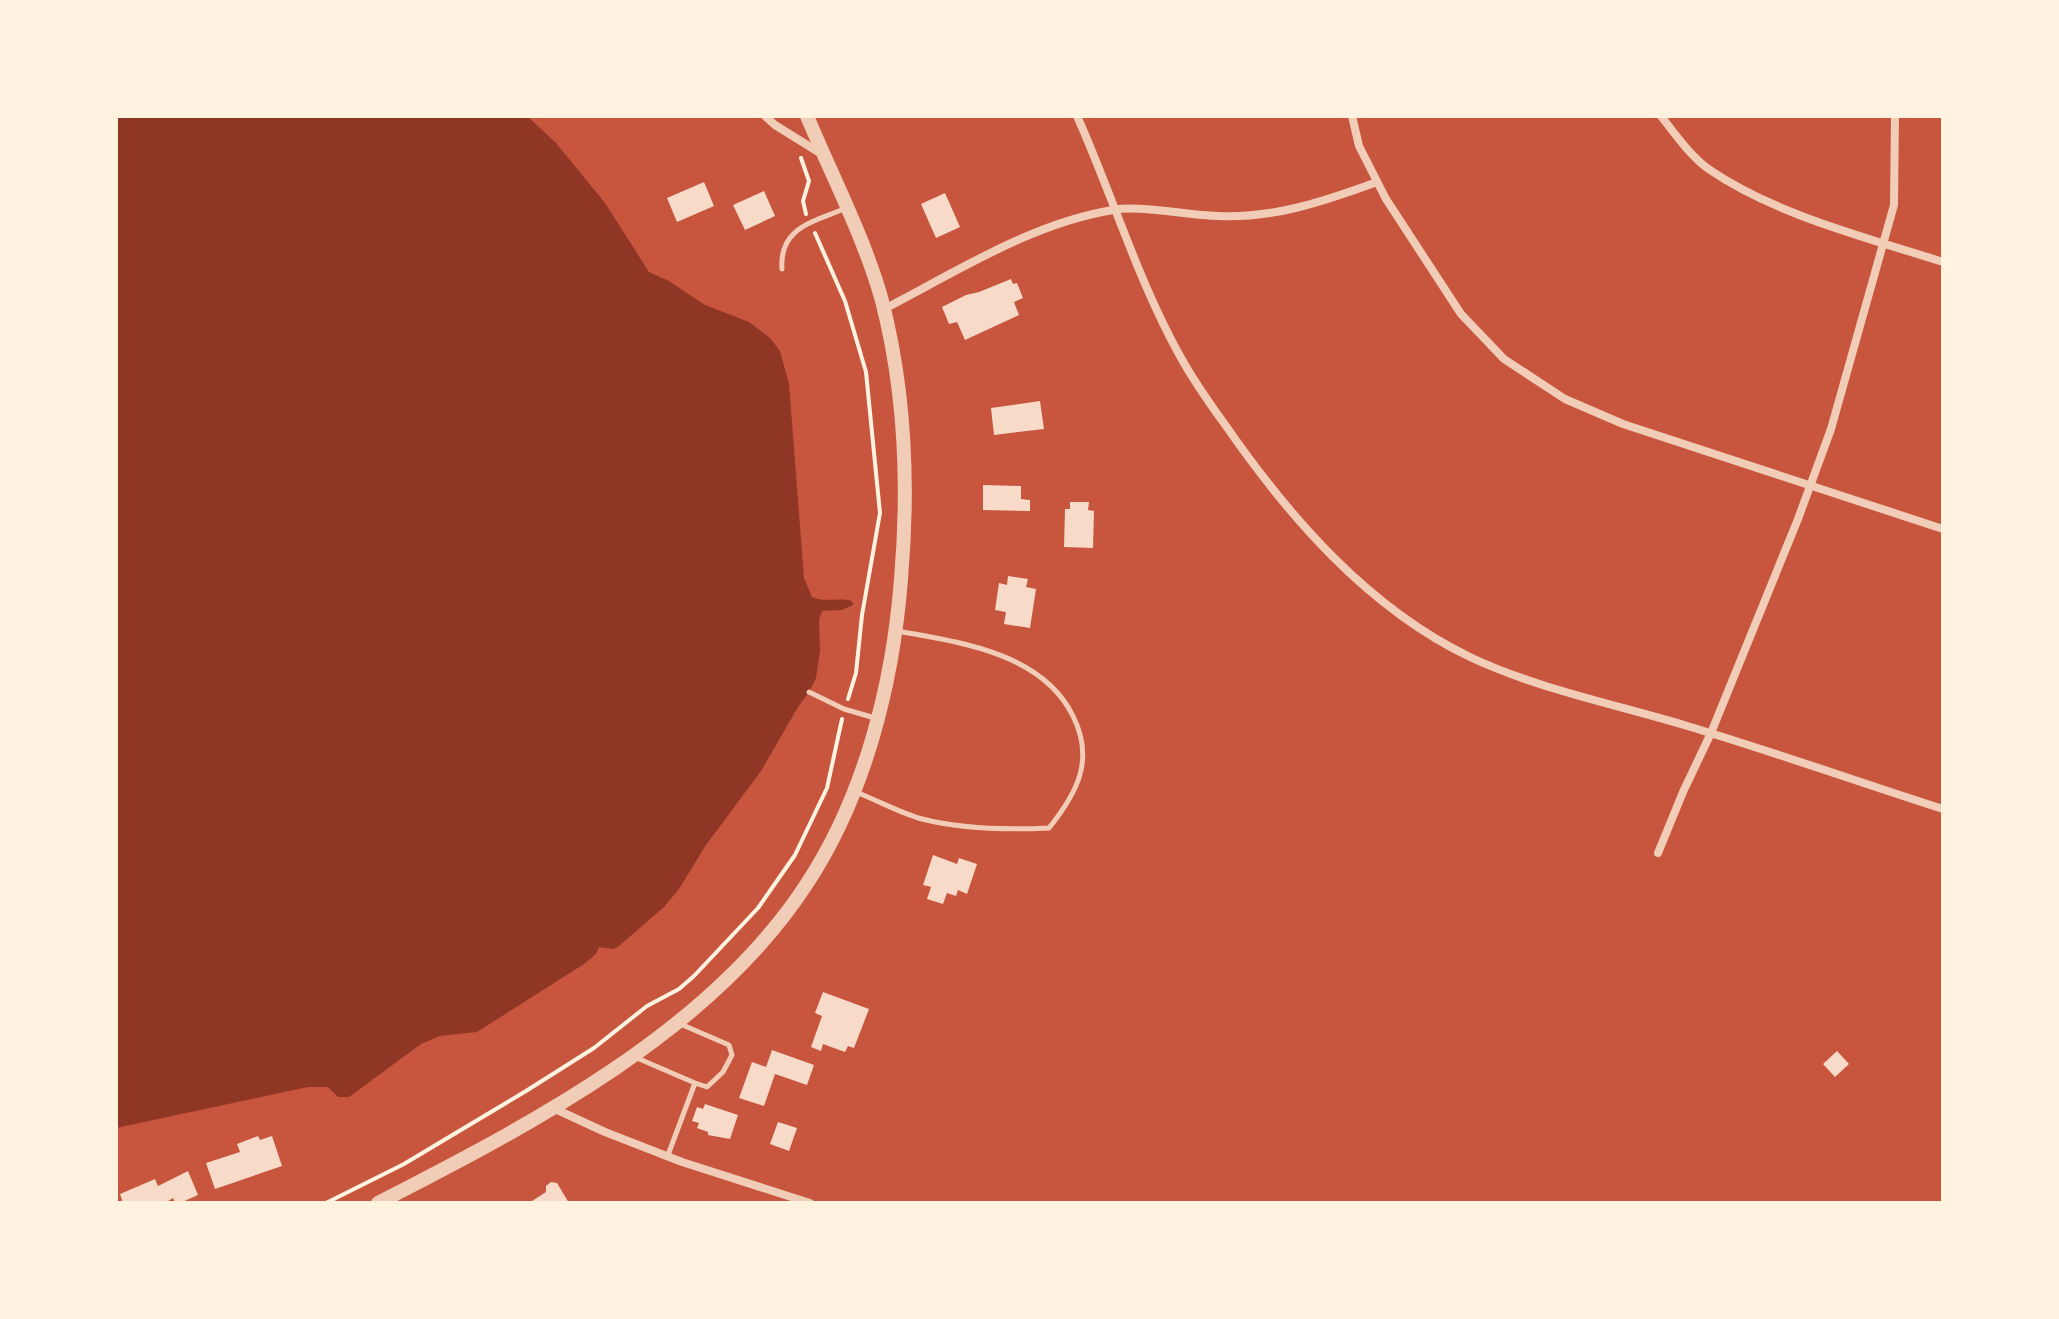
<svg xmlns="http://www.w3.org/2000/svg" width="2059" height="1319" font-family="Signika,sans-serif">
	<rect width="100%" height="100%" fill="#c8553d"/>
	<path fill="#8f3625" d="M116 116H527L556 143 605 203 649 272 669 281 705 305 749 322 770 338 780 351 789 384 804 578 812 597C825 603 839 597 852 601L853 605 842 610 822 611 819 620 820 651 816 678 809 692 798 707 761 771 706 845 679 889 664 907 619 946 613 949 599 947 596 954 584 964 477 1032 440 1036 421 1044 349 1097H338L328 1087H308L116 1128Z"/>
	<path fill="#f7dbc8" d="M704 182 714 206 677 222 667 198Z
		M764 191 775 216 745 230 733 205Z
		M945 193 960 227 936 238 921 204Z
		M1011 279 1013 284 1017 283 1023 298 1014 302 1019 315 965 340 957 322 949 324 942 307 966 295 979 292Z
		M1040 401 1044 429 994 435 991 408Z
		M983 485 1021 486V499L1030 500V511L983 510Z
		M1070 502H1089L1088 510 1094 511 1093 548 1064 547 1065 509H1070Z
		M1008 576 1028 579 1026 587 1036 589 1030 628 1004 624 1006 612 995 610 999 583 1007 585Z
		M933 855 957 864 959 858 977 864 967 894 958 890 956 896 947 893 943 904 927 899 931 887 923 885Z
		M823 992 869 1009 854 1048 848 1046 845 1052 823 1044 821 1051 811 1047 822 1016 815 1013Z
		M772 1050 814 1065 807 1085 775 1074 764 1106 739 1098 752 1062 766 1067Z
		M1837 1051 1849 1064 1835 1077 1823 1064Z
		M705 1104 738 1115 730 1139 708 1135V1132L697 1128 699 1123 692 1121 697 1107 703 1109Z
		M778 1122 797 1128 789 1151 770 1144Z
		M258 1136 260 1140 272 1136 282 1166 215 1189 206 1163 240 1152 237 1144Z
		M188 1171 198 1195 180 1203H175L173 1198 165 1203H123L120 1194 155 1179 158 1186Z
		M551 1182 557 1183 569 1203H533L532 1201 546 1192V1186Z"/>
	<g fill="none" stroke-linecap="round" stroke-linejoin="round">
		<path stroke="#fff3e0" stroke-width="4" d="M801 158 809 181 803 201 806 214
			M815 233 845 301 866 372 880 513 862 615 856 673 848 699
			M326 1203 404 1164 526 1091 594 1048 647 1006 679 989 694 976 758 908 795 855 827 788 842 719"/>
		<path stroke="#f1ccb7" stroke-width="5" d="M782 269C779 227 814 222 846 208
			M809 692 844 709 875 718
			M858 793C879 801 900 813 922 819 962 829 1008 830 1049 828 1077 793 1095 760 1073 716 1042 653 960 642 897 631
			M637 1058 695 1083
			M668 1155 695 1083 707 1087 723 1072 732 1055 729 1045 678 1023"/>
		<path stroke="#f1ccb7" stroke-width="8" d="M765 116 775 125 820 153
			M1077 116C1112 194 1138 281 1180 356 1193 380 1210 404 1226 426 1290 518 1368 608 1470 657 1535 688 1614 704 1684 725 1771 751 1856 781 1943 809
			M1352 116 1359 146 1386 199 1461 314 1504 359 1565 399 1623 424 1943 529
			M1661 116C1675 134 1691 157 1710 170 1776 215 1868 238 1943 262
			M884 309C956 272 1032 223 1113 210 1141 205 1186 215 1217 216 1273 219 1325 201 1377 182
			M1658 853 1683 792 1711 733 1798 519 1831 429 1894 205 1895 116
			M553 1108 605 1132 682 1162 810 1203"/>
		<path stroke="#f1ccb7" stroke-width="14" d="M378 1203C530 1125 710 1032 806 885 865 796 893 683 901 579 909 486 905 388 881 297 863 235 832 176 807 116"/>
	</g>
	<rect width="2059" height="1319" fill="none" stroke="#fff3e0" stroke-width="236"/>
</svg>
